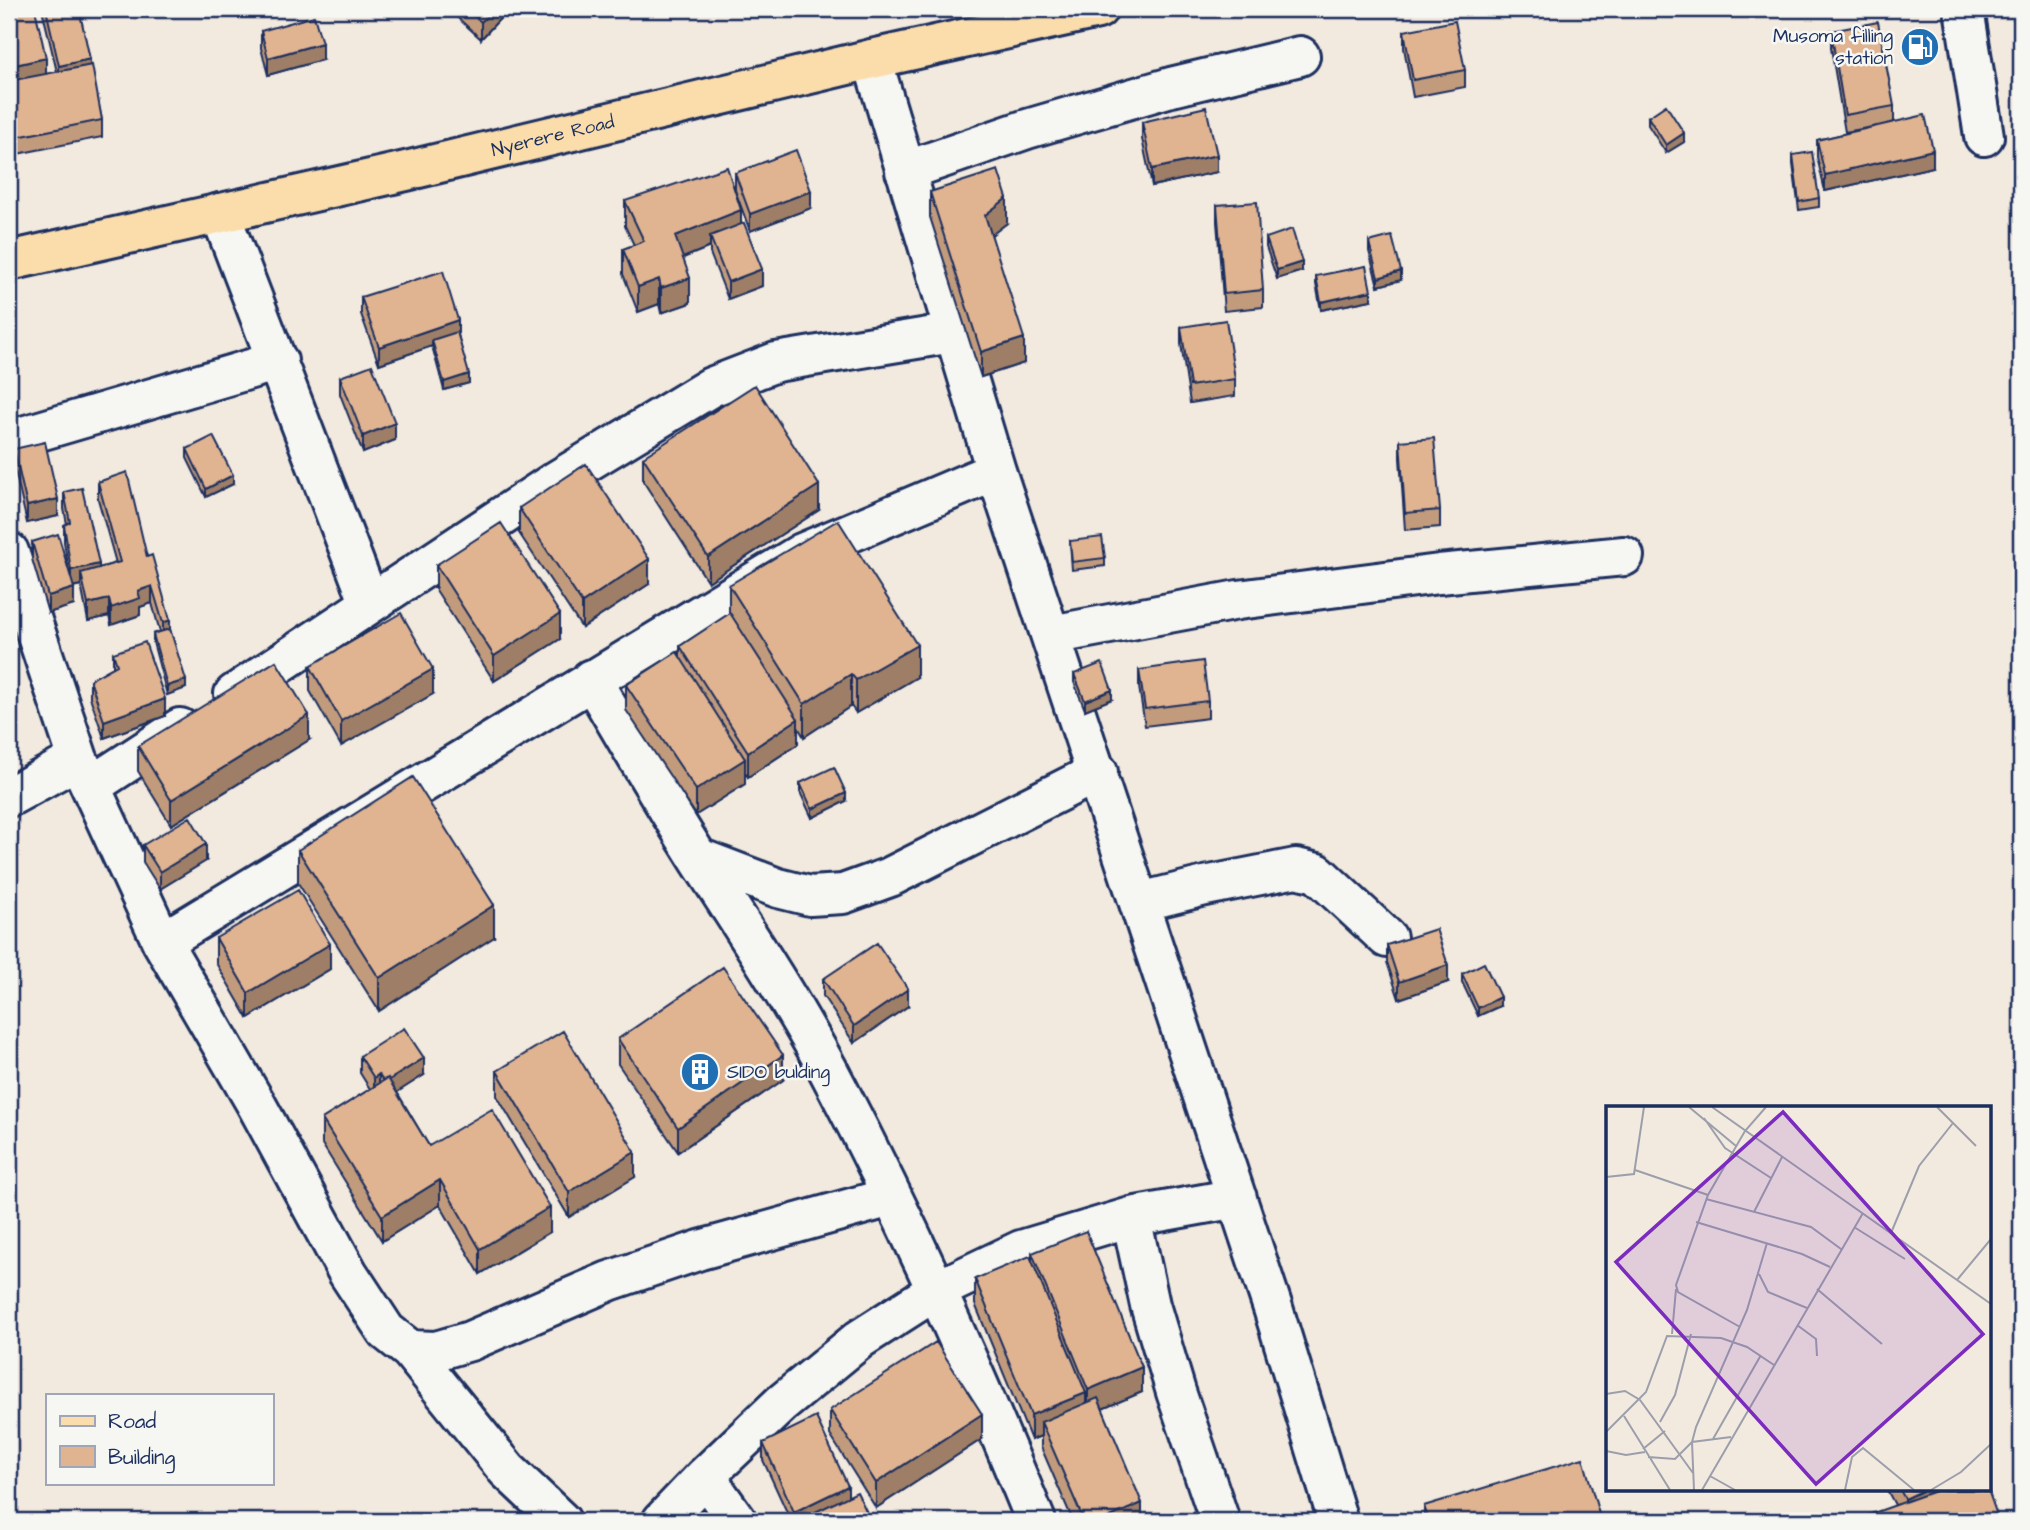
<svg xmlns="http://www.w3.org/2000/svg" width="2030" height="1530" font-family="'Architects Daughter',sans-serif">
	<rect width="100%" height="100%" fill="#f2e9df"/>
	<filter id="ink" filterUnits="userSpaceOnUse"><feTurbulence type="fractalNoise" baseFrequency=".0143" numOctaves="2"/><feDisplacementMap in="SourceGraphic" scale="14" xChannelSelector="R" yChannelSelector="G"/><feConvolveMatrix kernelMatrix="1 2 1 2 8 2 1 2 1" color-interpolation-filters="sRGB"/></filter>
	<g filter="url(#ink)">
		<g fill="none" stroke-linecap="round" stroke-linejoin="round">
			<g stroke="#1b2f5e" stroke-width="44">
				<path id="minor" d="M1964 9 1984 136
					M872 59 996 471 1273 1308 1338 1521
					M905 171 1027 129 1171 87 1300 56
					M220 213 370 604
					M9 440 278 361
					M9 552 78 759 162 942 255 1102 348 1273 386 1331 410 1350 436 1351 470 1341 609 1281 700 1250 891 1197
					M1051 635 1238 600 1439 574 1624 556
					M591 679C627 740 662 801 700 861 748 935 797 1009 837 1087 911 1228 976 1374 1036 1521
					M234 694 554 482 711 387 776 362 953 333
					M91 786 180 728
					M9 797 78 759
					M699 858 778 888 810 896 843 894 890 877 1098 772
					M1140 902 1205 886 1296 868 1317 873 1387 938
					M162 942 802 553 996 471
					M1131 1217 1150 1305 1176 1392 1220 1521
					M410 1350 507 1470 561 1521
					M705 1476 737 1521
					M662 1521 705 1476 781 1404 860 1339 935 1291 1021 1250 1131 1217 1237 1198"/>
			</g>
			<g stroke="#1b2f5e" stroke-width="44">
				<g id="major">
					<path id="s1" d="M9 261 406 171 872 59 1098 9"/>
				</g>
			</g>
			<use href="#minor" stroke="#f6f6f2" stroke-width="38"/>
			<use href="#major" stroke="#fbddab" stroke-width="38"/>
		</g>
		<path fill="#c29b7d" stroke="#1b2f5e" stroke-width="2" d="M9 9 46 74 57 72 42 9H79L102 120V137L12 155 9 139V81L15 80 9 54Z
			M448 9H507V11L481 39Z
			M261 31 322 60 268 75 261 48Z
			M1404 31 1465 70V87L1413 97 1404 48Z
			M1831 31 1894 106V122L1933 167 1825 191 1817 157V140L1878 126 1845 132 1831 48Z
			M1648 117 1684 142 1666 153 1648 125Z
			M1142 122 1217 172 1152 186 1142 139Z
			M1793 155 1819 198V207L1799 210 1793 164Z
			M735 173 811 208 750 231 735 190Z
			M930 192 1007 223 991 235 1024 363 981 377 930 217Z
			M625 201 741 225 762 286 728 299 710 253V247L683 258 690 303 661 313 659 304 638 312 623 274V249L634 245 625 226Z
			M1217 205 1263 290V307L1224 311 1217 222Z
			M1266 238 1302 271 1277 279 1266 247Z
			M1369 242 1401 280 1378 286 1369 251Z
			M1316 276 1371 300 1321 310 1316 284Z
			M361 297 458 334 469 383 444 390 432 346 379 364 361 314Z
			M1181 327 1235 379V396L1190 403 1181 344Z
			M340 377 395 440 363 453 340 394Z
			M1400 441 1440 510V527L1405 530 1400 458Z
			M14 449 58 516 27 523 14 466Z
			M187 449 233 484 206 497 187 458Z
			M643 457 819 510 708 582 643 481Z
			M98 482 147 557 170 629 186 688 167 695 153 642V634L160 632 152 603 140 607V615L111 625 109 616 88 621 81 585 73 587 74 605 48 613 32 559V542L69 571 64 542V525L67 524 64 509V492L99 568 116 563 98 499Z
			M519 508 649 584 582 628 519 533Z
			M1070 541 1105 558V566L1072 570Z
			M436 565 560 639 494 681 436 590Z
			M729 585 917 677 856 713 851 706 804 737 798 727V744L748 777 745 773V784L696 815 626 710V685L680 656V646L729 614Z
			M113 653 165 716 104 738 90 697V680L113 667Z
			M310 666 433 694 341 746 310 691Z
			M1139 670 1208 701V718L1145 726 1139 687Z
			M1074 674 1112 699 1085 710 1074 682Z
			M309 740 171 825 138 771V746Z
			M800 783 846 801 812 818 800 792Z
			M143 845 206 861 160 889 143 862Z
			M298 850 494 937 379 1011 298 883Z
			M216 938 330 969 248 1018 216 963Z
			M1387 945 1448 982 1399 999 1387 962Z
			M1462 974 1500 1006 1478 1016 1462 982Z
			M823 979 908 1006 854 1043 823 996Z
			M618 1039 783 1080 678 1152 618 1064Z
			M360 1056 424 1075 397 1092 429 1146 550 1232 480 1274 440 1205 382 1241 322 1144V1119L370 1089 360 1073Z
			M497 1071 635 1177 569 1217 497 1096Z
			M1032 1253 1142 1392 1102 1409 1142 1521H1073L1041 1447V1436L1031 1440 975 1304V1279L1032 1261Z
			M830 1410 982 1439 876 1508 830 1435Z
			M763 1443 848 1496 871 1521H791L763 1460Z
			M1887 1490H1988L1895 1505Z
			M1424 1506 1601 1521H1424Z"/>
		<path fill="#9e7e66" stroke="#1b2f5e" stroke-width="2" d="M494 9H507V11L481 39V22Z
			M322 43V60L268 75V58Z
			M46 58V75L15 82V65Z
			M90 59V76L59 83V66Z
			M1684 133V142L1666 153V145Z
			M1933 150V167L1825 191V175Z
			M1217 155V172L1152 186V169Z
			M811 191V208L750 231V214Z
			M1007 198V223L985 240V215Z
			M741 210V235L710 236V247L675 261V236Z
			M1302 262V271L1277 279V270Z
			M762 269V286L728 299V282Z
			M1401 271V280L1378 286V278Z
			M690 278V303L661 313V288Z
			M659 279V304L638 312V287Z
			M1371 291V300L1321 310V302Z
			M458 320V337L432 340V346L379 364V347Z
			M1024 338V363L981 377V352Z
			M469 374V383L444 390V382Z
			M395 423V440L363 453V436Z
			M233 475V484L206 497V489Z
			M819 485V510L708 582V557Z
			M58 499V516L27 523V506Z
			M649 559V584L582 628V603Z
			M99 564V581L81 573V585L71 587V570Z
			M152 586V603L140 607V615L111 625V608L138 591Z
			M74 588V605L48 613V596Z
			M109 599V616L88 621V604Z
			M560 614V639L494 681V656Z
			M170 620V637L163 640V623Z
			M917 645V677L856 713V680Z
			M433 669V694L341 746V721Z
			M851 674V706L804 737V704Z
			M186 680V688L167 695V686Z
			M1112 690V699L1085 710V701Z
			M165 699V716L104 738V721Z
			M309 715V740L171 825V800Z
			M798 719V744L748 777V752Z
			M745 759V784L696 815V790Z
			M846 793V801L812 818V809Z
			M206 844V861L160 889V872Z
			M494 905V937L379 1011V978Z
			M330 944V969L248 1018V993Z
			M1448 965V982L1399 999V982Z
			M908 989V1006L854 1043V1026Z
			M1500 997V1006L1478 1016V1008Z
			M783 1055V1080L678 1152V1128Z
			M424 1058V1075L385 1100V1083Z
			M379 1074V1091L374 1095V1078Z
			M635 1152V1177L569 1217V1192Z
			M440 1180V1205L382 1241V1216Z
			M550 1207V1232L480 1274V1249Z
			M1142 1367V1392L1088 1415V1390Z
			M1086 1393V1418L1041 1422V1436L1031 1440V1415Z
			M982 1414V1439L876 1508V1483Z
			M848 1486V1503L807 1516V1521H794V1512Z
			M1924 1490H1969L1905 1521V1499Z
			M1142 1503V1521H1101Z"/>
		<path fill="#e1b491" stroke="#1b2f5e" stroke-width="2" d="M9 9H35L46 58 15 65 9 37Z
			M46 9H79L90 59 59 66Z
			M466 9H494L481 22Z
			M314 16 322 43 268 58 261 31Z
			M1455 21 1465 70 1413 80 1404 31Z
			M1878 22 1894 106 1845 115 1831 31Z
			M92 65 102 120 12 138 9 122V81Z
			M1666 105 1684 133 1666 145 1648 117Z
			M1206 107 1217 155 1152 169 1142 122Z
			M1925 115 1933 150 1825 175 1817 140Z
			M796 150 811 191 750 214 735 173Z
			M1812 152 1819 198 1799 202 1793 155Z
			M727 167 741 210 675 236 690 278 661 288 659 279 638 287 623 249 644 241 625 201Z
			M998 170 1007 198 985 215 1024 338 981 352 930 192Z
			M1257 202 1263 290 1224 294 1217 205Z
			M744 223 762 269 728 282 710 236Z
			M1292 229 1302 262 1277 270 1266 238Z
			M1392 236 1401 271 1378 278 1369 242Z
			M1366 266 1371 291 1321 302 1316 276Z
			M443 271 458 320 379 347 361 297Z
			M1226 320 1235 379 1190 386 1181 327Z
			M457 332 469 374 444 382 432 340Z
			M372 365 395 423 363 436 340 377Z
			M755 385 819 485 708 557 643 457Z
			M213 436 233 475 206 489 187 449Z
			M1434 438 1440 510 1405 513 1400 441Z
			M45 442 58 499 27 506 14 449Z
			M586 464 649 559 582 603 519 508Z
			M127 472 147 557 152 555 170 620 163 623 152 586 138 591 140 598 111 608 109 599 88 604 81 573 120 562 98 482Z
			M82 488 99 564 71 570 64 525 70 522 64 492Z
			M838 520 917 645 856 680 851 674 804 704 729 585Z
			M501 523 560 614 494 656 436 565Z
			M58 534 74 588 48 596 32 542Z
			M1102 537 1105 558 1072 562 1070 541Z
			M401 613 433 669 341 721 310 666Z
			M730 613 798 719 748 752 680 646Z
			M170 629 186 680 167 686 153 634Z
			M145 642 165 699 104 721 90 680 117 665 113 653Z
			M677 652 745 759 696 790 626 685Z
			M276 661 309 715 171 800 138 746Z
			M1203 661 1208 701 1145 709 1139 670Z
			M1102 663 1112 690 1085 701 1074 674Z
			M834 767 846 793 812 809 800 783Z
			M413 777 494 905 379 978 298 850Z
			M190 817 206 844 160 872 143 845Z
			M298 890 330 944 248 993 216 938Z
			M1436 929 1448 965 1399 982 1387 945Z
			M877 943 908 989 854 1026 823 979Z
			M1484 963 1500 997 1478 1008 1462 974Z
			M723 967 783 1055 678 1128 618 1039Z
			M404 1028 424 1058 389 1080 388 1078 383 1080 379 1074 374 1078 360 1056Z
			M563 1031 635 1152 569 1192 497 1071Z
			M388 1078 429 1146 492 1109 550 1207 480 1249 440 1180 382 1216 322 1119Z
			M1086 1231 1142 1367 1088 1390 1032 1253Z
			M1030 1256 1086 1393 1031 1415 975 1279Z
			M936 1342 982 1414 876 1483 830 1410Z
			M1098 1398 1142 1503 1101 1521H1084L1041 1422Z
			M816 1417 848 1486 794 1512 763 1443Z
			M1583 1458 1601 1521H1429L1424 1506Z
			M1900 1490H1924L1905 1499Z
			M1938 1490H1988L1999 1521H1851Z
			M857 1492 871 1521H810L807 1516Z"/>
	</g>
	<defs>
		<g id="fuel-disc" transform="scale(2.0125)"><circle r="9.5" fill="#1f6fb2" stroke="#f6f6f2"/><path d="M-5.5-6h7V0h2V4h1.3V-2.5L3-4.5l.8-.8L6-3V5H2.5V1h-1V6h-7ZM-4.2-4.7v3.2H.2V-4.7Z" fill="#fff"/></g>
		<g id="building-disc" transform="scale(2.0125)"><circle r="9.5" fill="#1f6fb2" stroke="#f6f6f2"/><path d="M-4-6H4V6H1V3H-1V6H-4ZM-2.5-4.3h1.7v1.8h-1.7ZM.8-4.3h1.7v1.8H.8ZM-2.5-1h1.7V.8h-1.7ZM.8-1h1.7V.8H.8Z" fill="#fff"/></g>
	</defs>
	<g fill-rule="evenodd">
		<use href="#fuel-disc" x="1920" y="47"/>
		<use href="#building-disc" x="700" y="1072"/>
	</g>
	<g text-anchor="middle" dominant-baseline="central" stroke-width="5" stroke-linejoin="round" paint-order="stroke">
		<g font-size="19" fill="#1b2f5e" stroke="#f6f6f2" text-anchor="end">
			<text x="1893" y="36">Musoma filling<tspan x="1893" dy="22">station</tspan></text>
			<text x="727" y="1072" text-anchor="start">SIDO bulding</text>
		</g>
		<g font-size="19" fill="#1b2f5e" stroke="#f6f6f2">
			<text stroke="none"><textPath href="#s1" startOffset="558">Nyerere Road</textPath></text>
		</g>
	</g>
	<g transform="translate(1606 1106)">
		<rect width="385" height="385" fill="#f2e9df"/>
		<path fill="none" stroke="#9c9fab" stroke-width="2" d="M83 1 130 40M106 1 385 198M331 1 370 40M98 12 119 42 165 72M29 64 102 89M0 71 28 68 38 1M100 93 205 121 235 143M148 106 176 51M90 116 196 148 224 161M248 121 299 153M285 127 313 60 347 17M153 168 162 186 201 202M351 174 385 133M211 183 276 238M191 219 210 233 211 250M134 221 72 186 70 179 102 89 139 25 160 1M66 228 70 183M0 288 19 285 34 294 87 367M18 310 64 384M54 316 69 289 85 228M0 326 40 286 61 230 115 232 141 241 168 259M107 333 155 249M37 343 59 325M0 345 20 349 39 346M42 351 69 353 86 336 125 331M104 370 129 384M88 384 86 336 90 321 141 204 161 137M96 384 257 107M239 384 246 351 257 342 308 384M325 384 355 366 385 338"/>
		<path fill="#7b2cbf" fill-opacity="0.15" stroke="#7b2cbf" stroke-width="3.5" d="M177 6 377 228 210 378 10 156Z"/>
		<rect width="385" height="385" fill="none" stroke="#1b2f5e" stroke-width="3.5"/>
	</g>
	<rect width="2030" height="1530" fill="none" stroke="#f6f6f2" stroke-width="35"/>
	<rect x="18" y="18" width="1995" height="1495" fill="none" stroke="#1b2f5e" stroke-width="2.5" filter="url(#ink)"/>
	<rect x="46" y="1394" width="228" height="91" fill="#f6f6f2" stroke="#9ea6b7" stroke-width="2"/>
	<rect x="60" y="1416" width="35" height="10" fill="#fbddab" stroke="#9ea6b7" stroke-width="2"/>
	<text x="108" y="1428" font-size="21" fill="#1b2f5e">Road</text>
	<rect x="60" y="1446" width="35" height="21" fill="#e1b491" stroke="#9ea6b7" stroke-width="2"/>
	<text x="108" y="1464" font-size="21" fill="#1b2f5e">Building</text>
</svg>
